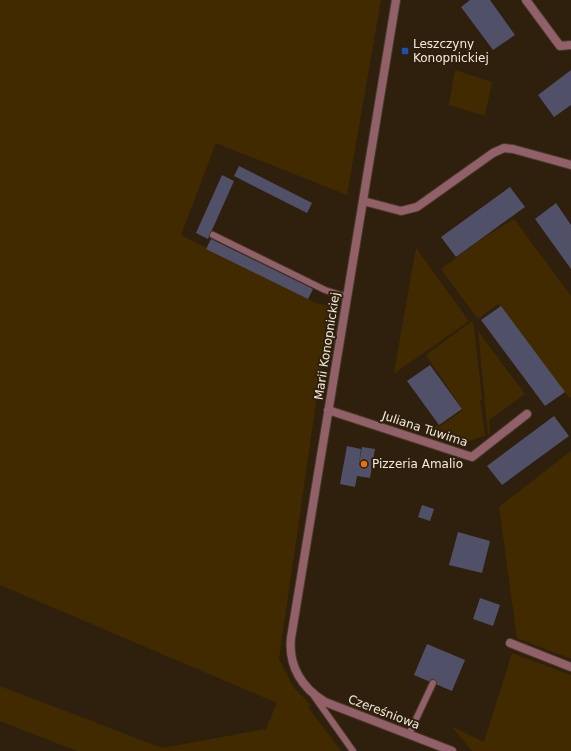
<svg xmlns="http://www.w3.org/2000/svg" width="571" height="751" font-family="'DejaVu Sans',sans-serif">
	<rect width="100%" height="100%" fill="#2e200c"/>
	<path fill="#422a00" d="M0 0H381L347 195 216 143 181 235 316 303 330 306 279 659 294 688 311 705 308 707 341 751H77L0 721V686L162 748 266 729 277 703 0 585Z
		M455 70 492 82 485 116 449 105Z
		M514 219 571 296V397L569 398 498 304 478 319 441 269 483 238Z
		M416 248 469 321 395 373 394 372Z
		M472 321 474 325 482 400H480L485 435 465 443 437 435 432 429 437 425 439 427 463 410 426 355Z
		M478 331 525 394 489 420 490 434H488Z
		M571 451V659L517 638 499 507Z
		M512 653 571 675V751H472L451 726 484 742Z"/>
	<path fill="#505068" d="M470 0H490L515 35 493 50 461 7Z
		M571 70V105L554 117 538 95Z
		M239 166 312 203 307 213 234 176Z
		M222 175 234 181 208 239 196 233Z
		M510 187 525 207 456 257 441 237Z
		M556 203 571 225V269L535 219Z
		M211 239 313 289 308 299 206 249Z
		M501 306 565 392 545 406 481 320Z
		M430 365 462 409 439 425 407 381Z
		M554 416 569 436 502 485 487 466Z
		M347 446 361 449 359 464 362 447 375 449 370 478 357 476 355 487 340 484Z
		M422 505 434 509 430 521 418 517Z
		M458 532 490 541 482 573 449 565Z
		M480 598 500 605 493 626 473 619Z
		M427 644 465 660 452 691 414 675Z"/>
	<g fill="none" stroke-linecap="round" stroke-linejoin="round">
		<g stroke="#4a3c29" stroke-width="8">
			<path id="lane" d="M213 235 325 290 347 297
				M314 696 353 751
				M409 734 433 683"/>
		</g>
		<g stroke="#4a3c29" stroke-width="10">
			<path id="street" d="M396 0 291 638C288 666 302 688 325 702L452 751
				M526 0 560 46 571 45
				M363 201 401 211 417 207 493 153 504 148 513 149 571 165
				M328 410 472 457 527 414
				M510 643 571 667"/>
		</g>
		<use href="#lane" stroke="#916068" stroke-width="6"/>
		<use href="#street" stroke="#916068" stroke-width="8"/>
	</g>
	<rect fill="#1a4fb4" stroke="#2e200c" stroke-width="1.5" x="401" y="47" width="8" height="8" rx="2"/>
	<circle fill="#e8710a" stroke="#2e200c" stroke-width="1.5" cx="364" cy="464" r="4"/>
	<g text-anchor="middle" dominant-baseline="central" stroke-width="4" stroke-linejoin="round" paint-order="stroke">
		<g font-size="12" fill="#f4ebde" stroke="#2e200c" text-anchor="start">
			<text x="413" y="44">Leszczyny<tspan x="413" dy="14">Konopnickiej</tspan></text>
			<text x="372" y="464">Pizzeria Amalio</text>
		</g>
		<g font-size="12" fill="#f4ebde" stroke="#2e200c">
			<text transform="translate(327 346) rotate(-81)">Marii Konopnickiej</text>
			<text transform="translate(425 429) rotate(18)">Juliana Tuwima</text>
			<text transform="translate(384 712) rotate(21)">Czereśniowa</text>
		</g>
	</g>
</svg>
